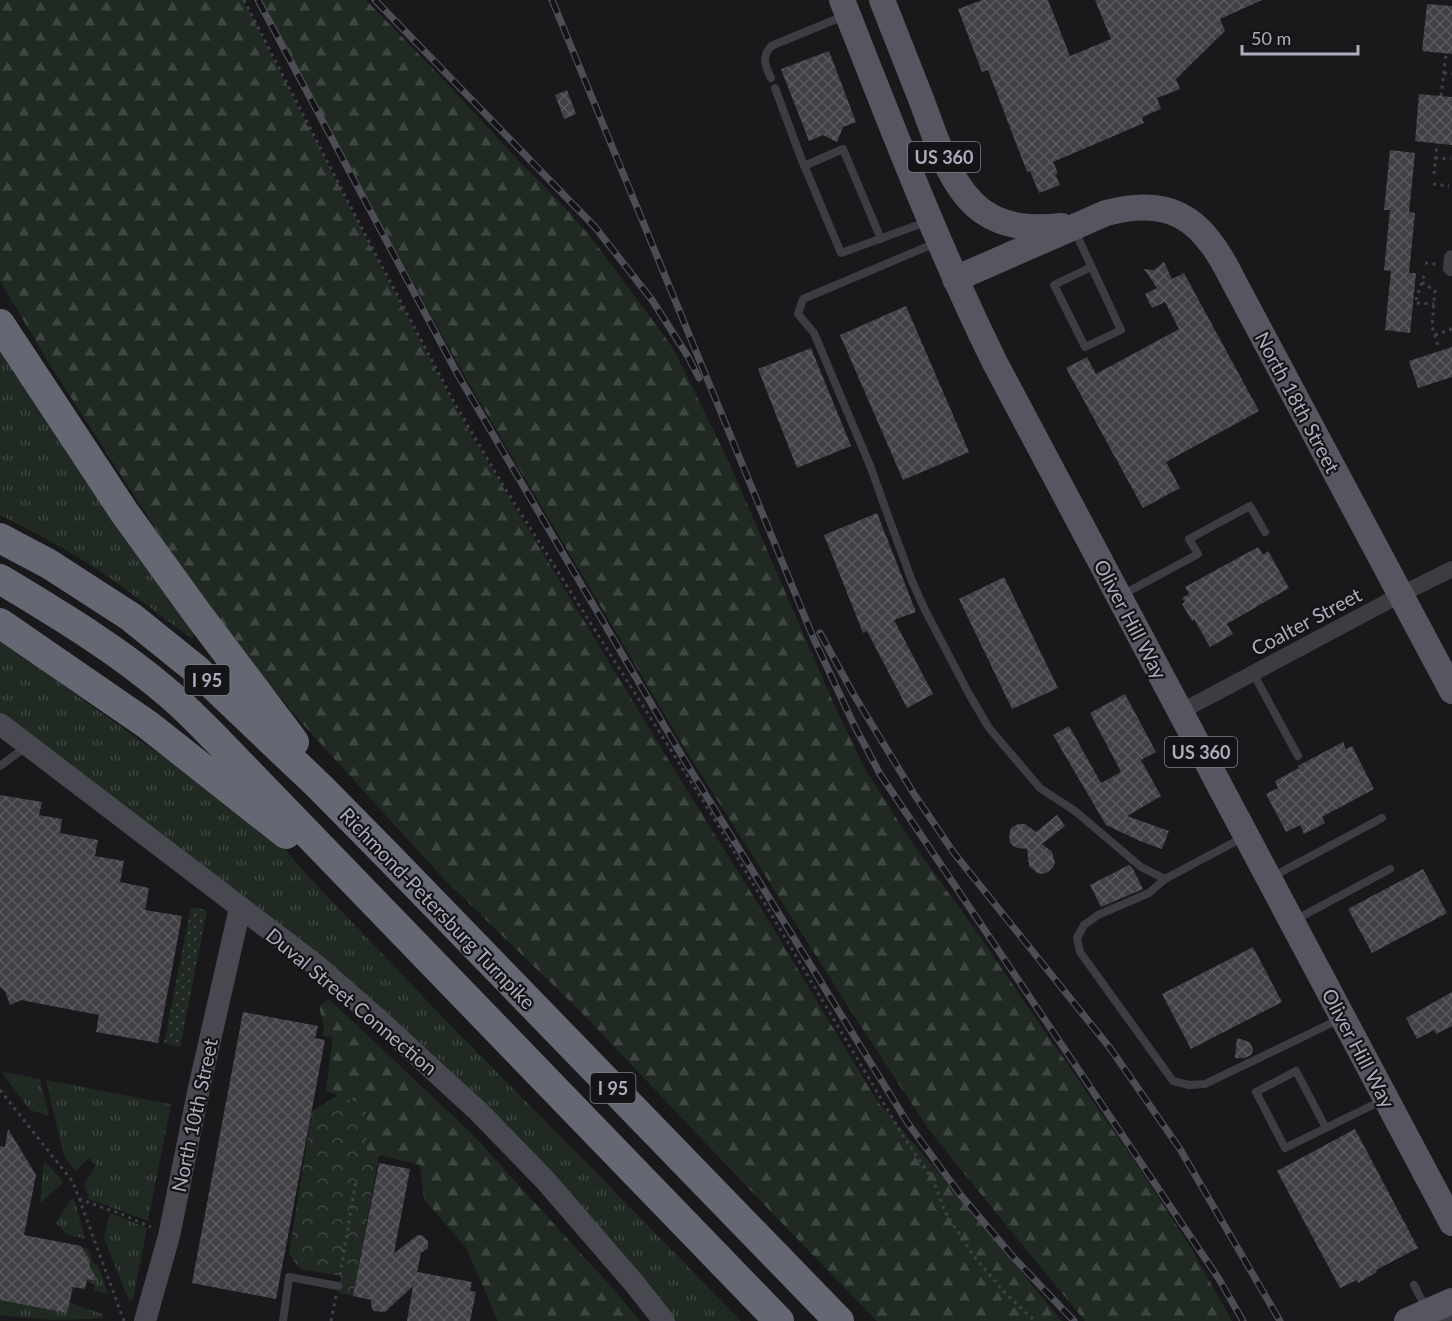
<svg xmlns="http://www.w3.org/2000/svg" width="1452" height="1321" font-family="Lato,sans-serif">
	<defs>
		<pattern id="grass-tufts" width="24" height="20" patternUnits="userSpaceOnUse" patternTransform="scale(1.5)"><rect width="24" height="20" fill="#202a23"/><path d="M3 7l-1-3M5 7V3M7 7l1-3M15 17l-1-3M17 17v-4M19 17l1-3" fill="none" stroke="#3e4641"/></pattern>
		<pattern id="forest-firs" width="22" height="20" patternUnits="userSpaceOnUse" patternTransform="scale(1.5)"><rect width="22" height="20" fill="#202a23"/><path d="M5 1l3.5 6h-7zM16 11l3.5 6h-7z" fill="#3e4641"/></pattern>
		<pattern id="park-crowns" width="20" height="18" patternUnits="userSpaceOnUse" patternTransform="scale(1.5)"><rect width="20" height="18" fill="#202a23"/><path d="M2 6a3 3 0 1 1 6 0M12 15a3 3 0 1 1 6 0" fill="none" stroke="#3e4641"/></pattern>
		<pattern id="garden-dots" width="8" height="8" patternUnits="userSpaceOnUse" patternTransform="scale(1.5)"><rect width="8" height="8" fill="#202a23"/><path d="M2 2h.1M6 6h.1" fill="none" stroke="#3e4641" stroke-width="1.8" stroke-linecap="round"/></pattern>
		<pattern id="building-cross-hatch" width="8" height="8" patternUnits="userSpaceOnUse" patternTransform="scale(1.5)"><rect width="8" height="8" fill="#414146"/><path d="M0 0l8 8M0 8l8-8" fill="none" stroke="#5a5a5f"/></pattern>
	</defs>
	<rect width="100%" height="100%" fill="#19191c"/>
	<path fill="url(#grass-tufts)" d="M0 343 195 635 192 637 188 636C154 611 121 584 86 562 58 545 29 529 0 515Z
		M0 637 72 692 236 808 278 841 306 874 455 1030 583 1159 741 1321H674L498 1119 449 1069 398 1023 0 715Z
		M4 1072 40 1079 49 1116 30 1110 3 1074Z
		M46 1080 171 1104 148 1221 89 1199 84 1185 96 1165 89 1158 75 1171 64 1156Z
		M44 1161 64 1182 40 1203Z
		M72 1198 75 1202 85 1239 67 1234 56 1223Z
		M110 1213 147 1228 133 1299 129 1301 104 1238Z
		M82 1247 88 1249 93 1263 98 1265 108 1294 94 1291 95 1284 86 1282 87 1279 98 1281 89 1265 90 1261Z
		M0 1300 67 1313 69 1302 102 1314 103 1318C66 1321 36 1320 0 1315Z"/>
	<path fill="url(#forest-firs)" d="M0 0H243L355 217 462 420 680 779 767 918 877 1101 955 1192 1062 1321H877L775 1216 586 1017 443 878 301 722 210 613 50 365 0 281Z
		M262 0H366L441 77 518 160 570 213 593 240 673 348 728 460 836 709 864 767 909 838 976 931 1147 1180 1191 1248 1232 1321H1085L1006 1225 929 1130 849 1008 685 749 464 375 287 51Z
		M329 999 473 1135 616 1292 640 1321H498L467 1249 424 1199 420 1165 367 1152 366 1105 326 1091 333 1037 322 1036 324 1025 319 1007Z"/>
	<path fill="url(#park-crowns)" d="M338 1095 366 1105 367 1152 379 1155 353 1296 338 1293 341 1276 301 1269 297 1265 289 1253 312 1111Z"/>
	<path fill="url(#garden-dots)" d="M191 907 207 910 180 1047 164 1043Z"/>
	<path fill="url(#building-cross-hatch)" d="M982 0H1048L1070 56 1111 39 1095 0H1262L1220 19 1225 31 1176 79 1180 89 1157 98 1161 109 1142 117 1144 123 1053 162 1058 173 1055 174 1060 185 1039 193 1030 171 1027 172 988 70 982 72 958 9Z
		M1427 4 1452 6V54L1422 51Z
		M829 51 856 122 843 127 837 142 823 135 809 141 781 69Z
		M567 90 576 114 564 119 555 95Z
		M1419 94 1452 97V145L1415 141Z
		M1390 150 1415 153 1409 212 1415 213 1409 273H1416L1410 333 1385 330 1391 271 1384 270 1390 210H1384Z
		M1164 262 1172 279 1184 273 1259 411 1166 462 1180 488 1143 508 1066 368 1087 357 1096 374 1179 329 1165 302 1152 308 1145 294 1157 288 1144 269 1154 270Z
		M906 306 969 452 903 480 840 335Z
		M1452 347V377L1418 388 1409 361Z
		M811 348 851 446 797 468 758 369Z
		M877 513 916 612 894 620 933 694 907 708 867 631 863 633 824 535Z
		M1258 547 1263 555 1268 551 1289 588 1227 624 1233 634 1210 647 1194 619 1192 621 1182 604 1185 602 1182 598 1189 594 1185 587Z
		M1004 577 1058 688 1012 709 959 599Z
		M1125 694 1156 752 1141 760 1161 796 1127 816 1169 831 1162 849 1140 841 1106 825 1053 735 1069 726 1101 783 1121 772 1090 713Z
		M1343 742 1346 749 1352 746 1374 789 1322 817 1325 823 1304 834 1300 825 1286 832 1266 794 1278 788 1275 781 1299 768 1298 766Z
		M0 795 42 802 39 815 62 819 60 833 98 840 95 856 124 861 120 882 149 888 145 910 182 916 158 1043 96 1032 99 1015 21 1000 10 1005 5 991 0 987Z
		M1057 815 1065 826 1042 844 1052 852 1055 863 1053 867 1048 872 1043 874 1037 873 1029 866 1027 849 1018 848 1013 846 1010 842 1009 835 1011 828 1018 824H1025L1036 832Z
		M1129 865 1133 869 1143 889 1101 907 1090 885Z
		M1423 869 1447 913 1372 953 1348 909Z
		M1253 947 1282 1002 1191 1049 1162 994Z
		M1452 992V1026L1436 1034 1434 1030 1417 1039 1406 1018Z
		M243 1012 318 1026 315 1038 325 1040 276 1299 192 1283Z
		M1237 1038 1249 1042 1252 1046 1253 1051 1251 1055 1245 1058H1235Z
		M8 1129 36 1175 24 1235 81 1246 90 1261 89 1265 98 1281 87 1279 85 1289 73 1287 67 1313 0 1300V1146L5 1147Z
		M1355 1129 1418 1248 1376 1270 1377 1272 1358 1283 1357 1280 1340 1288 1277 1171Z
		M379 1163 410 1169 394 1253 418 1235 423 1236 428 1241V1248L421 1253 417 1272 472 1282 470 1291 476 1292 470 1321H407L413 1286 385 1312 374 1311 371 1306V1300L353 1296Z"/>
	<g fill="none" stroke-linecap="round" stroke-linejoin="round">
		<path stroke="#404148" stroke-width="3" stroke-dasharray="3 4.5" stroke-linecap="butt" d="M244 0 357 219 455 404 503 485 712 815 905 1139 933 1180 945 1212 973 1255 1005 1293 1035 1321
			M1444 73 1452 74
			M1441 96 1446 54
			M1435 158 1451 159
			M1434 174 1437 143
			M1433 184 1449 186
			M1425 263 1436 264
			M1422 282 1435 291 1432 326 1439 349
			M1416 300 1425 272
			M1417 303 1434 304
			M1435 335 1452 329
			M0 1090 73 1182 124 1321
			M79 1199 121 1214 151 1227
			M340 1275 356 1180
			M331 1321 336 1296"/>
		<path stroke="#3c3c43" stroke-width="8" d="M771 78C765 65 761 58 771 46L844 16
			M775 88 801 158 841 253 926 222
			M804 166 843 149 881 239
			M1080 227 1079 240 1121 330 1085 347 1054 285 1091 267
			M938 242 803 299 798 314 814 333 871 468 887 513 912 581 925 610 969 694 989 728 1040 788 1075 811 1141 867 1165 879 1244 837
			M1122 595 1198 554 1189 539 1250 506 1265 532
			M1253 673 1298 756
			M0 766 27 746
			M1272 877 1382 818
			M1165 879 1149 893 1098 915 1084 925 1077 938 1080 952 1173 1081 1189 1085 1205 1084 1340 1019
			M1295 920 1390 869
			M1326 1128 1296 1071 1256 1092 1285 1148 1383 1100
			M1414 1285 1427 1310
			M283 1321 289 1277 338 1286
			M1443 1321 1452 1317"/>
		<path stroke="#3c3c43" stroke-width="16" d="M1452 258 1451 268H1452
			M1180 712 1400 595 1452 569"/>
		<path stroke="#484851" stroke-width="22" d="M0 724 316 965 381 1022 479 1112 545 1180 634 1283 664 1321
			M145 1321 169 1236 199 1088 240 908"/>
		<path stroke="#565660" stroke-width="26" d="M842 0C890 122 937 245 995 363L1452 1223
			M882 0C895 33 908 66 921 99 935 135 949 187 982 211 1006 228 1034 229 1062 226
			M955 279 1106 213C1147 202 1183 205 1210 242 1220 254 1227 268 1234 282L1452 691"/>
		<path stroke="#656772" stroke-width="30" d="M0 324 124 512 197 613 294 742
			M0 538 49 564 131 617 198 671 320 787 387 855 839 1321
			M0 579C58 614 117 649 168 693 186 708 202 725 218 741L779 1321
			M0 623 148 725 286 834"/>
		<g stroke="#4d4d56" stroke-width="7">
			<path id="rail" d="M258 0 458 375 685 761 907 1122 959 1193 1014 1258 1074 1321
				M375 0 595 227 652 300 687 355 699 378
				M552 0 813 637 854 725 880 774 1182 1224 1219 1279 1243 1321
				M820 633 854 695 914 794 954 853 1110 1048 1180 1149 1280 1321"/>
		</g>
		<use href="#rail" stroke="#141417" stroke-width="4.5" stroke-dasharray="14" stroke-linecap="butt"/>
		<path stroke="#565660" stroke-width="26" d="M1407 1321 1452 1301"/>
	</g>
	<g text-anchor="middle" dominant-baseline="central" stroke-width="4.5" stroke-linejoin="round" paint-order="stroke">
		<g fill="#141417" stroke="#7e7f8a" stroke-width="1.5">
			<rect x="908" y="142" width="72" height="30" rx="4.5"/>
			<rect x="184.5" y="665" width="45" height="30" rx="4.5"/>
			<rect x="1165" y="737" width="72" height="30" rx="4.5"/>
			<rect x="590.5" y="1073" width="45" height="30" rx="4.5"/>
		</g>
		<g font-size="18" font-weight="bold" fill="#abadbc">
			<text x="944" y="157">US 360</text>
			<text x="207" y="680">I 95</text>
			<text x="1201" y="752">US 360</text>
			<text x="613" y="1088">I 95</text>
		</g>
		<g font-size="20" fill="#abadbc" stroke="#141417">
			<text transform="translate(1298 402) rotate(62)">North 18th Street</text>
			<text transform="translate(1131 619) rotate(62)">Oliver Hill Way</text>
			<text transform="translate(1306 621) rotate(-28)">Coalter Street</text>
			<text transform="translate(438 908) rotate(46)">Richmond-Petersburg Turnpike</text>
			<text transform="translate(352 1001) rotate(40)">Duval Street Connection</text>
			<text transform="translate(1359 1048) rotate(62)">Oliver Hill Way</text>
			<text transform="translate(194 1115) rotate(-78)">North 10th Street</text>
		</g>
	</g>
	<path d="M1242 45v9h116v-9" fill="none" stroke="#abadbc" stroke-width="3"/>
	<text x="1251" y="45" font-size="18" fill="#abadbc" stroke="#141417" stroke-width="4.5" paint-order="stroke">50 m</text>
</svg>
